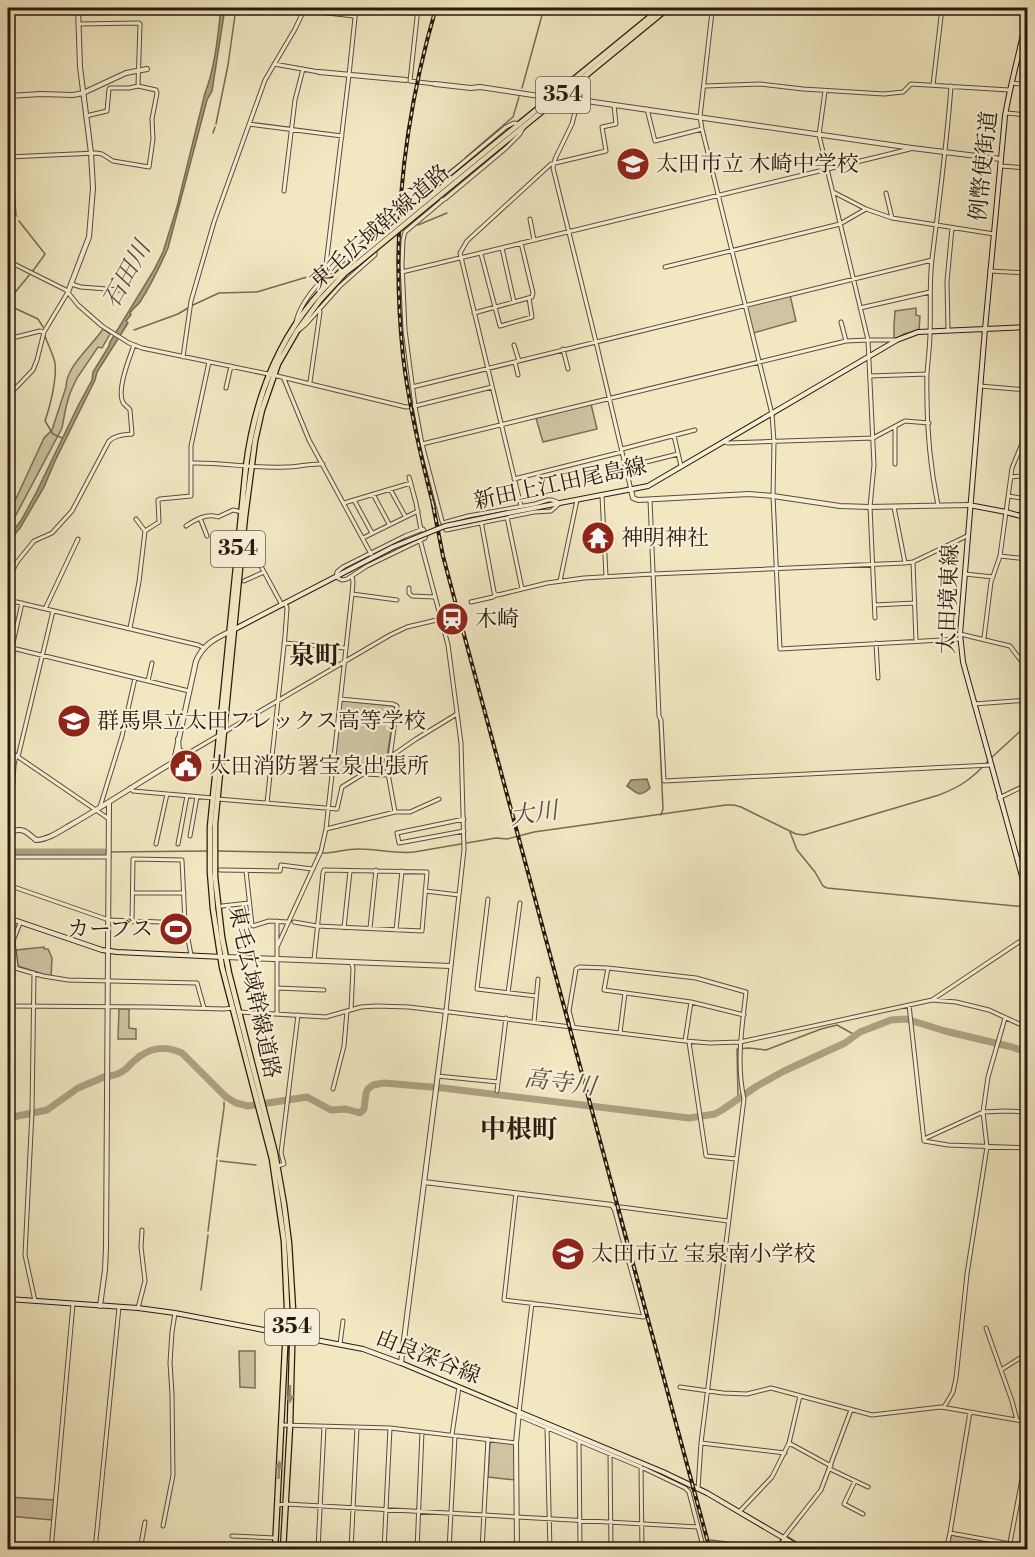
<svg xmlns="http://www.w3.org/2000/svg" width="1035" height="1557" font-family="'Libre Bodoni','Noto Serif JP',serif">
	<rect width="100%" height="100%" fill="#f1e7c1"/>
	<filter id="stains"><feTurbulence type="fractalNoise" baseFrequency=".00333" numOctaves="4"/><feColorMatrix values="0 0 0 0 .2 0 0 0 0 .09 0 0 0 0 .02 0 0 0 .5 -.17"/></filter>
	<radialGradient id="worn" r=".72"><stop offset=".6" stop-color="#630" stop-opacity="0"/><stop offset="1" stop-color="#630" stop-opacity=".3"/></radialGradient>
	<path fill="#cfc4a2" stroke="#7c6f57" stroke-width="1.5" d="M790 295 796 321 753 333 746 306Z
		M916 308V315L920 316 919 330 904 334 894 340V326L895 311Z
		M103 329 110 334 102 348 98 347 77 378 70 393 66 407 62 428 8 530V516L44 438 52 430 66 387C66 366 92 346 103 329Z
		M591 404 597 429 543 442 536 418Z
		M341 700 393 706 395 708 387 756 384 761V774L333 772Z
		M44 947V949H48L52 958 51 977 18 966 16 950Z
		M119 1009H129V1028L136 1029V1039H118Z
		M239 1351H255V1388L240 1387Z
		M490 1441 514 1444 515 1480 488 1477Z
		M9 1497 54 1500 52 1520 8 1516Z
		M952 1535 1028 1548 1027 1550H948L951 1536Z"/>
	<path fill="#ada183" stroke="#786b53" stroke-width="1.5" d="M221 8H225L212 91 207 100 168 248C160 266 151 285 140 302 137 306 133 308 130 313L131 315 126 321 128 323 97 372 95 380 55 461 44 487 20 528 8 542V538L22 519 36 493 78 406 92 380 93 372 109 346 110 342 154 270 163 252 177 207 205 93C215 68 218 35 221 8Z
		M647 779 650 788C638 799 637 792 627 786L631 780Z"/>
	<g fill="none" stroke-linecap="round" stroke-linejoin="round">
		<path stroke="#786b53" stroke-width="1.5" d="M8 88 11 154
			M522 88 544 8
			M216 124 228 65 236 8
			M213 133 215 127
			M465 158 513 117 519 97
			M12 160 16 216
			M448 172 463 160
			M418 225 447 213
			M329 267 338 262 372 233
			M8 301 35 268 45 254 19 221
			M8 305 38 319 43 327
			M193 305 219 293 257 292 317 274 323 270
			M134 330 178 314 188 308
			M45 336C48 345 53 354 55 363 57 379 50 407 45 421L53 434 62 438
			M659 720 663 809 661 815
			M991 758 1028 724
			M790 832 797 850 815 872 823 886 827 888 1027 907
			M218 851 318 853
			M104 852 210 851
			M323 853C336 853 347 848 361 849 378 849 396 854 414 852L496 838 507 839 534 832 726 805H734L741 807 796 834 804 835 939 795C960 787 972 779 988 761
			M738 1099 737 1049 749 1048 766 1050 821 1029 837 1025 855 1035
			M224 1107V1102
			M217 1157 224 1108
			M220 1161 256 1165
			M208 1231 217 1160
			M201 1290 208 1235
			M788 1537 809 1550
			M710 1540 769 1547
			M775 1550 781 1539"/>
		<path stroke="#ada183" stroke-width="7" d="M8 852H104
			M110 1076C114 1075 119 1074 123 1071 127 1069 130 1064 134 1061 149 1047 164 1045 182 1053L226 1097 236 1103 248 1106 307 1097 331 1110 346 1109 360 1113 364 1109 366 1093 368 1089 373 1085 384 1083 443 1088 689 1118 715 1114 722 1110 757 1086 784 1071 845 1043 860 1032 891 1020 906 1019 945 1031 1012 1047 1028 1053
			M8 1118 47 1110 78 1088 104 1077"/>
		<g stroke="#5a4d39" stroke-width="5">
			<path id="minor" d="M297 8 309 11 354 16
				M714 8 712 12 700 117 702 129 772 414 774 442 773 496 780 649 960 639
				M78 24 139 23 140 24 138 86
				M1020 51 1028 52
				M274 64 319 72
				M410 81 418 8
				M410 81 435 84
				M1012 83 1028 85
				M933 85 942 8
				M705 86 760 84 803 89 884 94 903 92 911 84 1009 90
				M825 91 819 135 868 340 874 465 870 507 875 618
				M578 101 572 124 555 159 553 168 596 342 631 490
				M647 109 655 141 702 129
				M1006 113 1028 115
				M249 124 342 136
				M520 124 514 123 506 127 434 187 433 190 439 198 442 200 445 199 506 148 519 135 524 127
				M8 157 96 153 102 154 113 161 149 167 153 139 152 119 157 93 156 90 138 86 129 88H110L109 89 107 111 86 116
				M1000 166 1028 168
				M284 191 295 100 303 69
				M833 192 866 209 892 218 994 234
				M886 193 892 218
				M530 219 534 240
				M502 248 514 302
				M481 254 500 326 532 317 529 298
				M8 261 66 290 78 305 102 326 129 343 142 348 273 375 406 407 415 406 492 387
				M665 267 840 224 866 209
				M990 271 1028 273
				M402 272 910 149
				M326 277 325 273 349 75 356 8
				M71 284 81 287 120 290
				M860 308 930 292
				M474 313 532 297 533 293 521 243
				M296 322C303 291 341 262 365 242H367L375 251V255L340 286 306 324 299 330
				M841 322 846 341
				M948 330 947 282 952 228
				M8 339 40 331 43 332
				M514 345 519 361
				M563 349 568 369
				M183 357 191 301 214 222 265 80 295 29 305 8
				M515 362 518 375
				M870 376 927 374
				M284 379 309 440 371 554
				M309 383 310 382 320 312 319 309
				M980 386 1028 390
				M412 387 932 260
				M226 388 231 366
				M8 396 33 370 37 360 44 332 68 292
				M895 427V464
				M674 436 681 466
				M725 442 728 443 873 438 905 421 929 423
				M422 444 846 341 868 340H895
				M622 449 695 430
				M191 463C223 462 254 469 286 467 298 467 311 463 323 464
				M626 467 678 454
				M409 477 416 503 421 530
				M1011 477 1028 475
				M514 479 622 452
				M390 489 405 516
				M373 494 389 524
				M602 496 606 576
				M1008 496 1028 499
				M354 500 372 533
				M650 500 659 716 661 720 664 781 991 765
				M344 503 411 483
				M938 505C929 462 926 418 927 373 928 360 930 346 930 332 931 308 929 284 932 259 939 201 947 144 951 86
				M521 506 460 253 467 241 551 164 606 151 602 127 616 124 614 105
				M894 507 905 563
				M507 517 522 589
				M200 518 207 536
				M481 521 494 592 495 594 498 595 547 583 584 578 653 574 905 563 913 562 967 536
				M443 523 468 516 535 504 548 500H552L560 503 551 511 534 512 446 530 442 521 422 444 415 406 405 330 402 264 403 240 405 232 443 200
				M186 526C196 519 207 513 218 517L233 510 242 512
				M423 529 426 535 425 538 367 566 347 579 342 580 336 577 337 572 343 567 405 536Z
				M145 531 159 522 158 500 160 499 191 496V446L209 362
				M363 538 418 511
				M420 540 448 645 461 743 464 850 446 1011
				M243 543 250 546 282 605
				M1000 556 1028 559
				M913 562 916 641
				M965 574 993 577
				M8 580 17 562 34 541 52 533 72 511 109 441C116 435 123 435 132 434L130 410C129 408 126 406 124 404 115 392 130 357 134 345
				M244 581 264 572
				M560 581 577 500
				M409 588V593L412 596 435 597
				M352 594 397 600
				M8 600 198 645 204 648
				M471 602 493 597 496 595
				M875 605 915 603
				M45 609 78 539
				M130 628 139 582 145 531 136 519
				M960 634 1010 646 1028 670
				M984 638 991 582 1000 556 1012 468 1028 429
				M284 643 345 648
				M876 643 878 678
				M8 647 189 691
				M8 665 22 603
				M148 681 152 663
				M340 699 393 704 397 706 390 757 387 761V768L395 812
				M974 704 1028 700
				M8 750 109 819
				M187 754 390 635 407 627 441 619
				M18 757 53 611
				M390 757 416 739 457 714
				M130 788 133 791 213 798
				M999 798 1028 784
				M218 799 337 809 342 787 363 774 387 775
				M267 803 285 636 287 608 285 603
				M100 807 122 736 135 678
				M11 812 14 765 16 756
				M464 819 397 833 399 843 464 831
				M326 829 395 812H410L439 799
				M190 836 197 797
				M156 844 167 794
				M178 844 187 796
				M9 857H109
				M220 870 280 871 281 865 312 869
				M246 871 252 925 253 926 269 921 288 922
				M8 885 109 920 185 923
				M425 891 459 895
				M133 893H184
				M488 899 477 989 536 996
				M222 906 249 903
				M277 921V1013
				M132 922 133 859 182 860 185 923 191 955
				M294 922 317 926 422 931 427 872 324 870 323 873 314 960
				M344 928 350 871
				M370 928 376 870
				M396 930 402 871
				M277 947 321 851 326 829 352 594 353 582 352 576
				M8 966 43 976 68 980 197 983 204 1008
				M16 967 13 941 20 923
				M608 968 604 990 691 1002 744 1015
				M34 973 32 1112 25 1255 35 1301
				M277 988 324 990
				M508 993 520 903
				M932 1000 1028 936
				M909 1005 924 1141 948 1145 1028 1148
				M8 1006 153 1007 224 1009 233 1008
				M351 1010 353 968 351 962
				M239 1012 326 1017 361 1007 376 1006 409 1007 685 1041 710 1043 740 1042 932 1000 956 1002 989 1010 1028 1028
				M534 1022 538 979
				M573 1026 569 1011 576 969 579 967 608 968 696 978 746 992C742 1027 736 1064 744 1099L701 1443 698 1489
				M620 1033 625 993
				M685 1041 691 1002
				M689 1042 706 1156 736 1159
				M437 1076 498 1082
				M333 1089 344 1046 347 1011
				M497 1091 506 1018
				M924 1139 983 1112 1005 1111 1028 1112
				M278 1166 284 1164 281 1153 298 1015
				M516 1193 504 1300 644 1317 614 1208 621 1207 728 1221
				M138 1308 145 1281 141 1247 142 1230
				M986 1328 1012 1401 1017 1420
				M340 1344 343 1321
				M1001 1370 1028 1353
				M680 1387 723 1393 747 1394 771 1388 872 1415 941 1407 1028 1422
				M944 1407 953 1392 956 1378 967 1274 987 1147 983 1112 988 1077 1005 1018
				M519 1412 532 1303
				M519 1416 641 1467 685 1488 689 1492 704 1550
				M282 1425 390 1428 516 1443
				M547 1428 550 1550
				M452 1435 459 1387
				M579 1442 580 1550
				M701 1443 785 1453
				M789 1443 831 1466
				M610 1454 611 1550
				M641 1467 642 1550
				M830 1469 868 1487
				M855 1481 844 1504 863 1514
				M277 1505 286 1504 698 1527
				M740 1511 772 1477 789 1443 800 1396
				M163 1526 173 1475 172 1394 170 1363 172 1332 175 1313
				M950 1533 970 1412
				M232 1536 275 1538
				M784 1537 821 1490 851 1410
				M1010 1543 1028 1447
				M51 1550 73 1304
				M95 1550 119 1307
				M140 1550 145 1522
				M318 1550 324 1427
				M351 1550 357 1427
				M384 1550 390 1428
				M417 1550 422 1432
				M449 1550 455 1436
				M482 1550 488 1439
				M777 1550 785 1538
				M946 1550 950 1533 1028 1547"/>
		</g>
		<g stroke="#5a4d39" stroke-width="6">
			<path id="tertiary" d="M319 72 406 80
				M435 84 471 88 480 87 552 98
				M8 96 41 94 73 95 83 93 126 73 147 69
				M559 97 912 148 1001 159
				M68 292 89 237 93 188 91 153 80 67 78 8
				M631 490 633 498 638 500 749 494 773 496 840 506 869 507 969 505
				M174 761 196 661C203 645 214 639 229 632
				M8 864 10 839 14 831C24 827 29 835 36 840 49 840 63 829 74 823 112 801 149 776 187 754L179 750 178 739
				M226 957 450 966
				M424 1182 612 1205 614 1208
				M100 1306 105 1270 106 1248 109 802
				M401 1363 446 1011
				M517 1550 516 1443 519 1412"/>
		</g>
		<g stroke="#281a0c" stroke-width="6">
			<path id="secondary" d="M1028 9C1022 45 1011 80 1005 116L985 329 960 634 963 662 1028 898
				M969 505 1006 512 1028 518
				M508 513 648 486 897 340 918 332 1028 327
				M233 630 393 547
				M8 918 102 950 117 952 223 957
				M8 1299 138 1308 175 1313 363 1349 401 1363 663 1472 707 1493 804 1550"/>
		</g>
		<g stroke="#281a0c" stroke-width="7">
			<path id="trunk" d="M453 178 661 8
				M456 182 668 8
				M275 1550 287 1307 284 1241 272 1159 222 967 213 909 210 872V827L246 466C257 382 289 313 355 259
				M283 1550 290 1426 293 1310 289 1243 284 1204 275 1153 229 973 222 937 215 877V824L245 517 255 441 262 410 278 364 297 331 320 300 345 273 358 263"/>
		</g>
		<use href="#minor" stroke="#f6efd7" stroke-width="3"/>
		<use href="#tertiary" stroke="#f6efd7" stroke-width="4"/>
		<use href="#secondary" stroke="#f6efd7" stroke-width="4"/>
		<use href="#trunk" stroke="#f1e7c1" stroke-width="4.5"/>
		<g stroke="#281a0c" stroke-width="4">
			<path id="rail" d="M432 500 443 556 455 601 710 1550
				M434 508C421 458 409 407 403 356 391 239 403 120 436 8"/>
		</g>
		<use href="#rail" stroke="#f6efd7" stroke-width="1.5" stroke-dasharray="4.5" stroke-linecap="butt"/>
		<g stroke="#281a0c" stroke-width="6" stroke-linecap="butt">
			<path id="secondary-bridge" d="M393 547 445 526 508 513"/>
		</g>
		<g stroke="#281a0c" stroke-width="7" stroke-linecap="butt">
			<path id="trunk-bridge" d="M355 259 453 178
				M358 263 456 182"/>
		</g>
		<use href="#secondary-bridge" stroke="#f6efd7" stroke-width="4"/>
		<use href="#trunk-bridge" stroke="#f1e7c1" stroke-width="4.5"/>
	</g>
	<defs><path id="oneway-solid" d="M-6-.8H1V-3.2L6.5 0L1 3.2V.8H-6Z" transform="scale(1.5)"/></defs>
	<g fill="#978b70">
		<use href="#oneway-solid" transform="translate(290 1394) rotate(91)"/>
		<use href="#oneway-solid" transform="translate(279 1470) rotate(-87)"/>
	</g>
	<defs>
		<g id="school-disc" transform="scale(1.725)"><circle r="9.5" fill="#8f2418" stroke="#f6efd7"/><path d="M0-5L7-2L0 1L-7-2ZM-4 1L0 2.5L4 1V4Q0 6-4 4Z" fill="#fff"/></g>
		<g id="temple-disc" transform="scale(1.725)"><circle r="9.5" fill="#8f2418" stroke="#f6efd7"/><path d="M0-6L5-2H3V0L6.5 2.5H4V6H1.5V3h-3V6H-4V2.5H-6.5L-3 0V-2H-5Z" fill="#fff"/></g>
		<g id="station-disc" transform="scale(1.725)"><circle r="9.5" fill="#8f2418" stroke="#f6efd7"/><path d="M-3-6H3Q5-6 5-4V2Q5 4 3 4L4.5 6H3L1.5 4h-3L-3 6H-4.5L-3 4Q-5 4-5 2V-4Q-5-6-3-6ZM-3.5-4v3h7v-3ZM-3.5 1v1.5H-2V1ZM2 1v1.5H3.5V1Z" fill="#fff"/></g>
		<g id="civic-disc" transform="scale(1.725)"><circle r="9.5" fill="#8f2418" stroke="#f6efd7"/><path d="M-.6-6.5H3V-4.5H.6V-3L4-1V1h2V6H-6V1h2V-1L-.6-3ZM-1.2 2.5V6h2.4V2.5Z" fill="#fff"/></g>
		<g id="stadium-disc" transform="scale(1.725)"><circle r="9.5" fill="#8f2418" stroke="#f6efd7"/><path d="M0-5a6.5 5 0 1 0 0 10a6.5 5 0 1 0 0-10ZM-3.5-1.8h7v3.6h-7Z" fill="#fff"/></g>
	</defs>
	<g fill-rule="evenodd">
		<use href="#school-disc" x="633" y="164"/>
		<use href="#temple-disc" x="598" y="538"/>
		<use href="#station-disc" x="452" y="619"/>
		<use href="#school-disc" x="74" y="721"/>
		<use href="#civic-disc" x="186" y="766"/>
		<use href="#stadium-disc" x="176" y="929"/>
		<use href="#school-disc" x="568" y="1254"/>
	</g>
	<g text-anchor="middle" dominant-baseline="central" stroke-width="4.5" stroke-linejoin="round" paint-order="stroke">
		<g fill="#f6efd7" stroke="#665a49" stroke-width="1.5">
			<rect x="536" y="77" width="54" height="36" rx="4.5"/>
			<rect x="211" y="531" width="54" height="36" rx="4.5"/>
			<rect x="265" y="1309" width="54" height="36" rx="4.5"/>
		</g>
		<g font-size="21" font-weight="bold" fill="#281a0c">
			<text x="563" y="95">354</text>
			<text x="238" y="549">354</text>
			<text x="292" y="1327">354</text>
		</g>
		<g font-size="22" fill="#281a0c" stroke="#f6efd7" text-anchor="start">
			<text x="656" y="164">太田市立 木崎中学校</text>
			<text x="621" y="538">神明神社</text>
			<text x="475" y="619">木崎</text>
			<text x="97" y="721">群馬県立太田フレックス高等学校</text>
			<text x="209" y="766">太田消防署宝泉出張所</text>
			<text x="153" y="929" text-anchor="end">カーブス</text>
			<text x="591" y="1254">太田市立 宝泉南小学校</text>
		</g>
		<g font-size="22" fill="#281a0c" stroke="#f6efd7">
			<text transform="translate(984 166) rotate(-84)">例幣使街道</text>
			<text transform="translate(380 227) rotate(-41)">東毛広域幹線道路</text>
			<text transform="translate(560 484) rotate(-12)">新田上江田尾島線</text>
			<text transform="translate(949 599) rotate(-88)">太田境東線</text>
			<text transform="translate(254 992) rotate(78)">東毛広域幹線道路</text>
			<text transform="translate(428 1357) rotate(22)">由良深谷線</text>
		</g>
		<g font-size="24" font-style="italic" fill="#5d503c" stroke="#f6efd7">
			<text transform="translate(127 275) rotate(-61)">石田川</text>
			<text transform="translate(534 814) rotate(-8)">大川</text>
			<text transform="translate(560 1083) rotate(7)">高寺川</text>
		</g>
		<g font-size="26" font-weight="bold" fill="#281a0c" stroke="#f6efd7">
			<text x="315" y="656">泉町</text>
			<text x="519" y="1130">中根町</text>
		</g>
	</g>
	<rect width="1035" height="1557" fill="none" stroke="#f1e7c1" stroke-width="30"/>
	<rect x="9" y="9" width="1017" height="1539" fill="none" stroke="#281a0c" stroke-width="3"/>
	<rect x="15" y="15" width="1005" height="1527" fill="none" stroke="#281a0c" stroke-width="1.5"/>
	<rect width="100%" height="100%" filter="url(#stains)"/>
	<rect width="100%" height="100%" fill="url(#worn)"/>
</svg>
